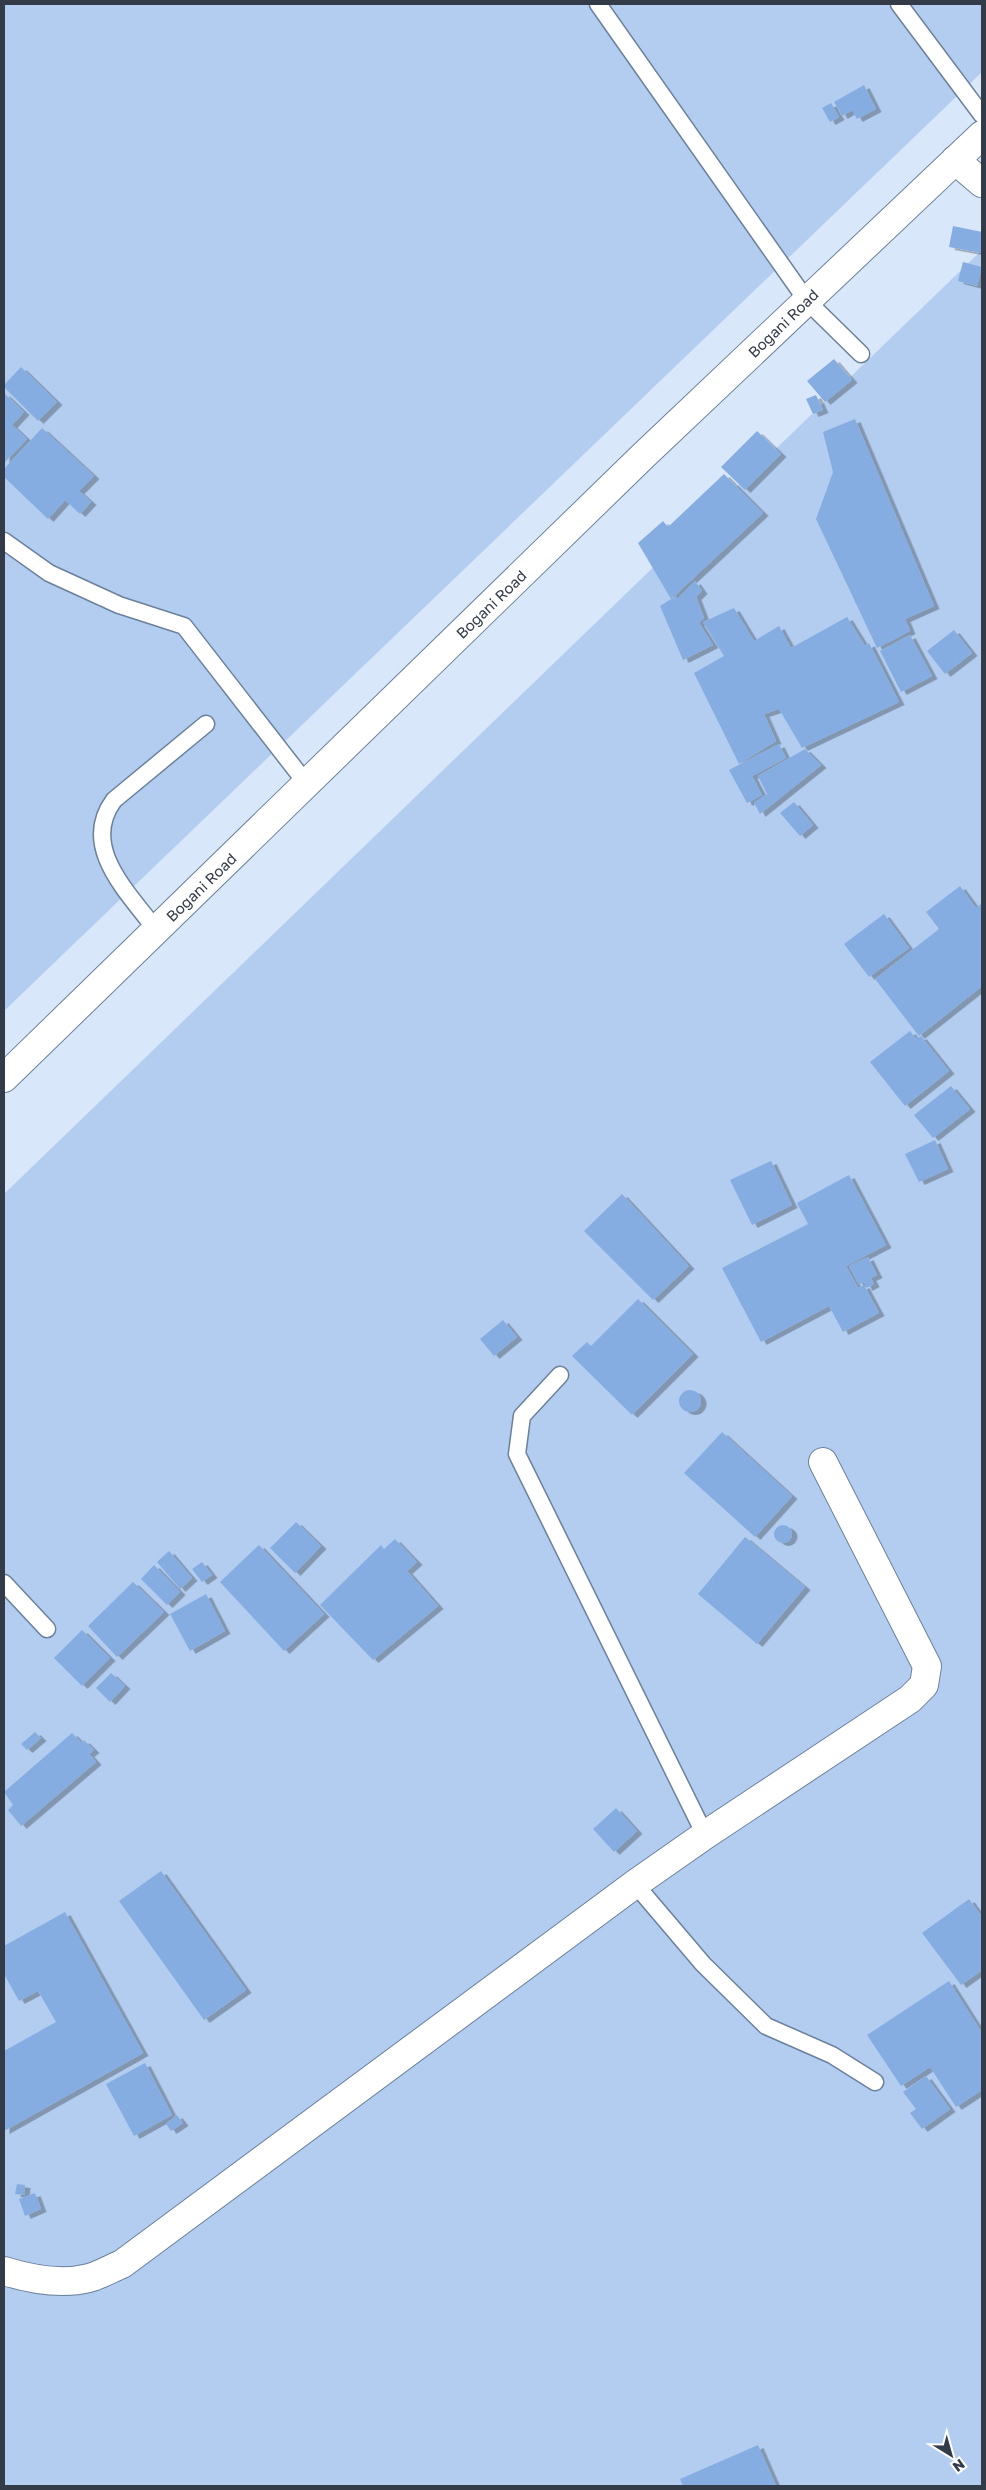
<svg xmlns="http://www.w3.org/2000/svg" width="986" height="2490" font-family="'Golos Text',sans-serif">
	<defs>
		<filter id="shadow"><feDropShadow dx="5.5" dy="3" stdDeviation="0" flood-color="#0004"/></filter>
	</defs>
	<rect width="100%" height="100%" fill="#d9e7fa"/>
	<path fill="#b3cdf0" d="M4 4H982V72L4 1011Z
		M982 250V2486H4V1194Z"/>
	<path fill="#85ade2" filter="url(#shadow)" d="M864 85 876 109 857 119 852 110 842 116 834 102Z
		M831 103 839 117 830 122 822 108Z
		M953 226 982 232V253L949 247Z
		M963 262 982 267 977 286 958 281Z
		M834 359 852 380 825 402 807 381Z
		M21 367 57 402 38 421 4 387V385Z
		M4 393 24 412 12 425 27 439 4 463Z
		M816 395 823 410 813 414 806 399Z
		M855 419 934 606 905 619 910 631 877 648 816 519 833 472 823 432Z
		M42 428 94 476 79 491 91 502 80 514 65 500 48 519 4 477V469Z
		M757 431 781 454 745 490 721 467Z
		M724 474 763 513 671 599 638 543 663 521 668 527Z
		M695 581 702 591 696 597 704 618 699 623 713 645 683 660 660 606 676 596 677 599Z
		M734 608 754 641 779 626 791 648 847 617 865 646 869 643 899 702 802 748 779 709 764 714 776 741 739 764 694 673 724 656 703 622Z
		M954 630 972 653 945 674 927 651Z
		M910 635 932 676 901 692 880 651Z
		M779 744 786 758 752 776 762 795 747 803 729 770Z
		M805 749 821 765 760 814 754 803 767 794 758 776Z
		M794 802 813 825 800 836 780 813Z
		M960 886 976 908 982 903V989L981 987 919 1036 875 979 939 929 926 912Z
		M884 914 909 948 869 977 844 944Z
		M910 1031 916 1039 921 1036 949 1071 905 1106 870 1062Z
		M951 1086 970 1109 933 1138 914 1115Z
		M935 1140 948 1169 919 1182 905 1154Z
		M771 1161 792 1205 752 1225 730 1180Z
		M849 1175 886 1245 846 1266 858 1288 864 1285 879 1313 843 1332 829 1306 761 1342 722 1268 808 1224 797 1203Z
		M622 1194 689 1266 653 1300 584 1231Z
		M868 1257 877 1275 871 1278 874 1284 867 1288 864 1282 859 1285 849 1266Z
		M638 1299 693 1354 632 1415 572 1356 587 1342 591 1346Z
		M503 1320 517 1337 494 1356 480 1339Z
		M679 1401a11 11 0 1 1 22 0a11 11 0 1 1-22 0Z
		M722 1432 792 1496 755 1537 684 1473Z
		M296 1522 321 1546 295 1573 270 1548Z
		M774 1534a9 9 0 1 1 18 0a9 9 0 1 1-18 0Z
		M745 1537 805 1587 757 1644 698 1594Z
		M395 1539 417 1562 407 1571 438 1606 373 1660 320 1605 381 1545 384 1549Z
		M259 1545 324 1614 284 1651 220 1582Z
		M169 1551 192 1578 180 1589 157 1562Z
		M202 1562 212 1575 202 1582 192 1569Z
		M154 1565 180 1592 167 1605 141 1579Z
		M133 1582 164 1612 117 1657 88 1626Z
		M206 1594 225 1631 190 1651 170 1614Z
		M82 1630 110 1658 82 1686 54 1658Z
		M111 1673 125 1686 110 1702 96 1688Z
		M35 1732 41 1738 27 1750 21 1744Z
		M72 1733 82 1743 84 1740 94 1750 89 1754 96 1762 21 1826 8 1810 13 1805 4 1792Z
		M616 1808 637 1831 614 1852 593 1829Z
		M161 1871 246 1990 204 2020 119 1901Z
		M969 1899 982 1917V1970L961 1985 922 1933Z
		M65 1912 143 2053 4 2131V2051L56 2022 38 1991 19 2001 4 1974V1946Z
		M949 1981 982 2033V2090L956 2107 930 2067 901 2086 867 2035Z
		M145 2063 172 2115 134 2136 106 2084Z
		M926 2076 950 2109 922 2129 910 2113 916 2109 903 2092Z
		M177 2115 183 2123 171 2131 166 2124Z
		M17 2184 25 2185 24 2195 15 2194Z
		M35 2193 41 2209 25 2216 19 2199Z
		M758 2445 776 2486H683L680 2479Z"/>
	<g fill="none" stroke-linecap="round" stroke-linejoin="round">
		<g stroke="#6b809b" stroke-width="19">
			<path id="lane" d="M598 4 807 301 861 354
				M899 4 982 115
				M4 541 49 573 119 605 184 626 306 783
				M156 930C129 893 79 847 114 800L206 724
				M560 1375 522 1416 517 1454 705 1835
				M4 1583 47 1629
				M635 1884 703 1964 766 2026 832 2055 875 2082"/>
		</g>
		<g stroke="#6b809b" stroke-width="30">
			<path id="street" d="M955 160 982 183
				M4 1078 644 455 982 135
				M4 2271C30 2279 62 2285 89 2278 100 2275 112 2268 122 2264L635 1884 705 1835 910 1699 924 1685 927 1666 823 1462"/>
		</g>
		<use href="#lane" stroke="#fff" stroke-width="16"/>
		<use href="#street" stroke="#fff" stroke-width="28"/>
	</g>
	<g text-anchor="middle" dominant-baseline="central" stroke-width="4" stroke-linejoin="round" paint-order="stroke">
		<g font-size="15" fill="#323b47" stroke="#fff">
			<text transform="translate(783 323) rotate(-44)">Bogani Road</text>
			<text transform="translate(491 604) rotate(-44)">Bogani Road</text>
			<text transform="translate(201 887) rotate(-44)">Bogani Road</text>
		</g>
	</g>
	<rect width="986" height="2490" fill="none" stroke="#323b47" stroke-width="10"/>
	<g transform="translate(951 2455) rotate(143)" stroke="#ffffff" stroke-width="4" paint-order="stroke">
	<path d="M0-4L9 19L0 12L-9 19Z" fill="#323b47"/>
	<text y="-8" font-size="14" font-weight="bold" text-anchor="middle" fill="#323b47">N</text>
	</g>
</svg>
